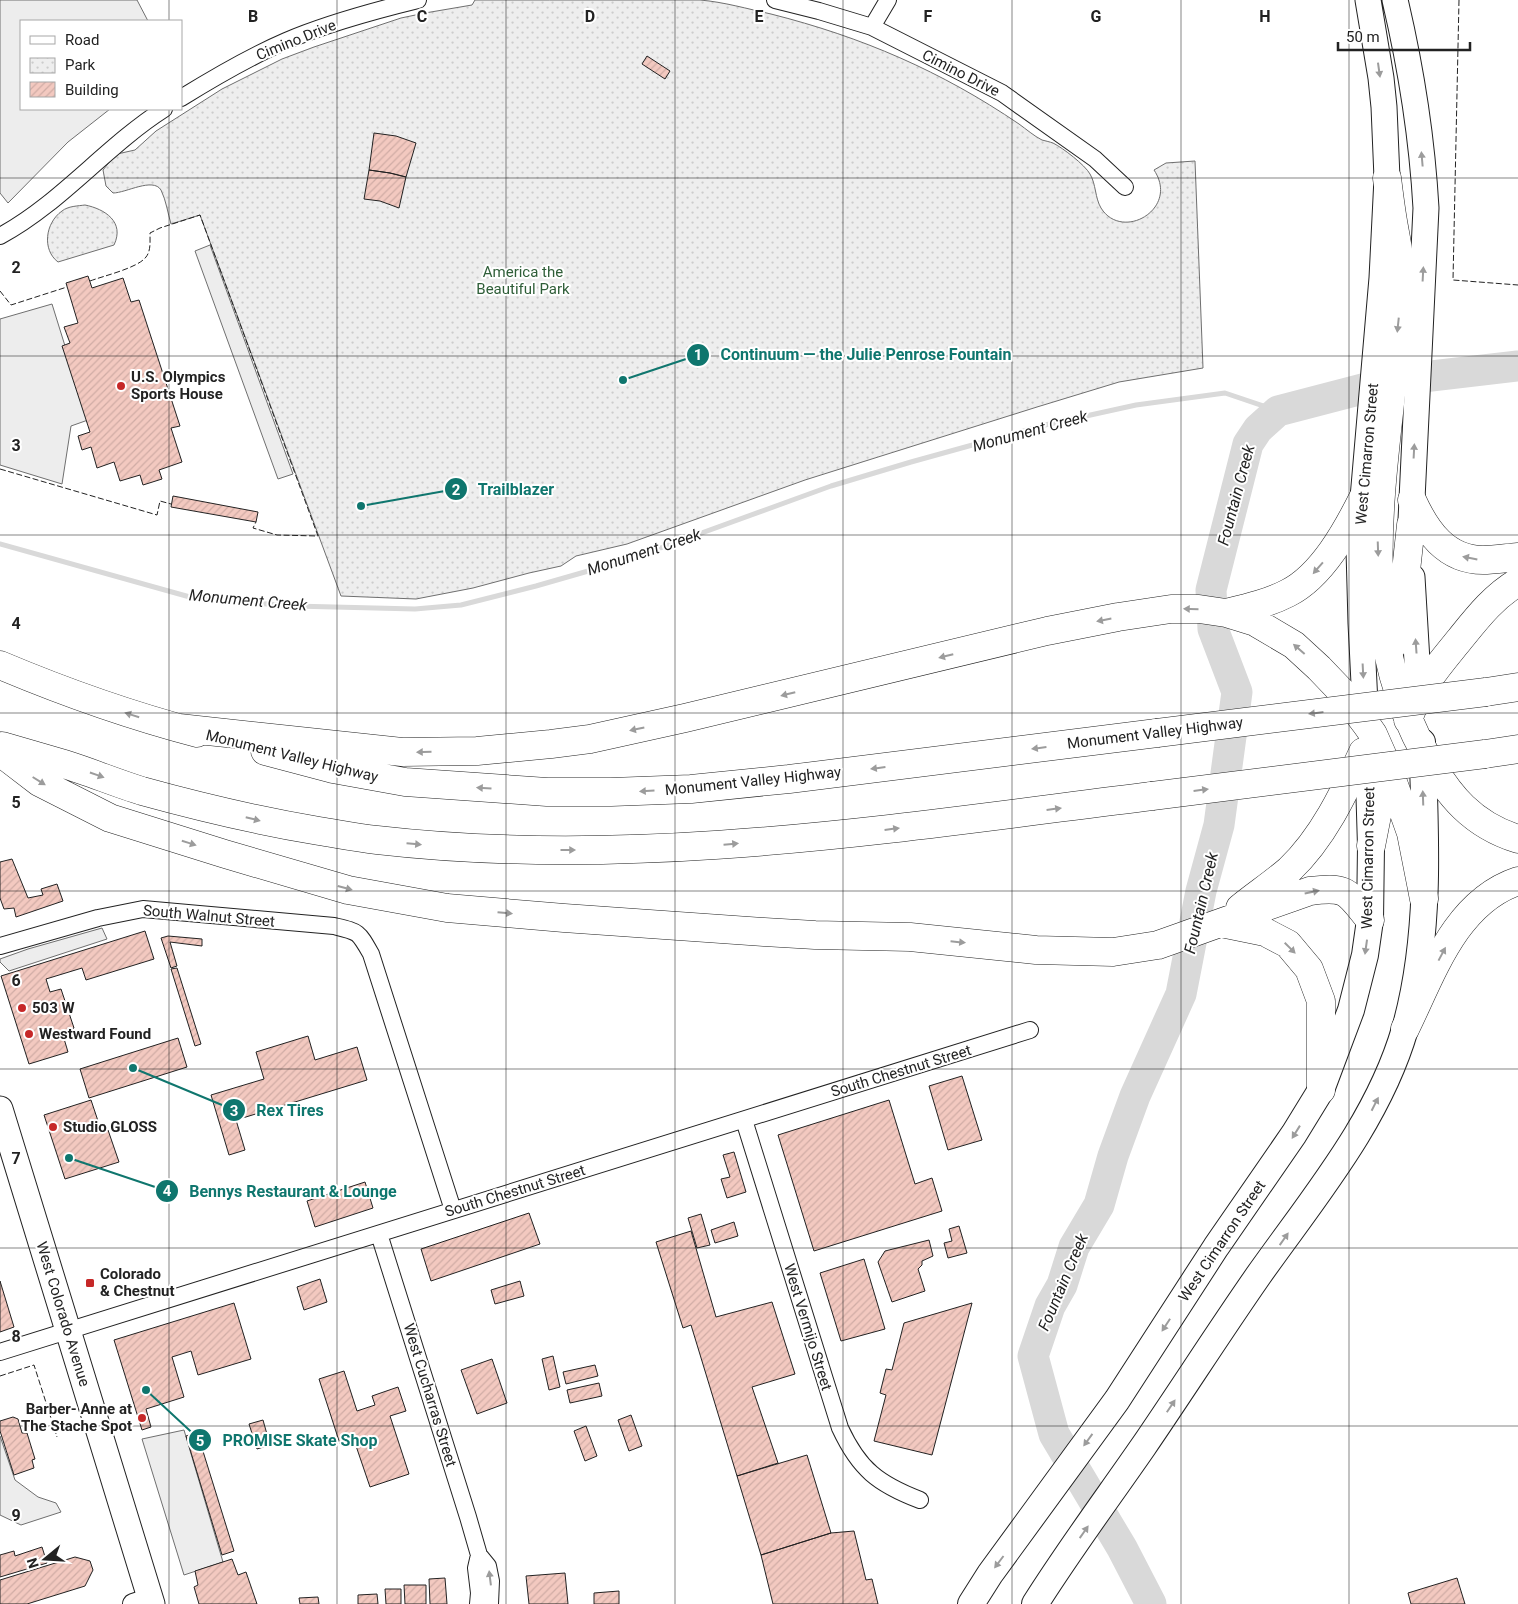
<svg xmlns="http://www.w3.org/2000/svg" width="1518" height="1604" font-family="Roboto,sans-serif">
	<defs>
		<pattern id="park-dots" width="8" height="8" patternUnits="userSpaceOnUse" patternTransform="scale(1.25)"><rect width="8" height="8" fill="#eee"/><path d="M2 2h.1M6 6h.1" fill="none" stroke="#ccc" stroke-width="1.8" stroke-linecap="round"/></pattern>
		<pattern id="building-hatch" width="6" height="6" patternUnits="userSpaceOnUse" patternTransform="scale(1.25)"><rect width="6" height="6" fill="#f3c9c0"/><path d="M-1 1l2-2M0 6l6-6M5 7l2-2" fill="none" stroke="#d0aca5"/></pattern>
	</defs>
	<rect width="100%" height="100%" fill="#fff"/>
	<path fill="url(#park-dots)" stroke="#6f6f6f" d="M475 0C525 0 574 0 624 0 649 0 675 0 700 0 724 2 748 9 771 14 862 37 941 71 1019 124 1026 129 1034 136 1042 140 1046 141 1050 142 1053 143 1063 148 1085 165 1090 174 1096 184 1095 198 1101 208 1122 242 1180 209 1154 170L1166 163 1195 161 1203 368 1119 382 1037 407 805 480 627 544 576 556 561 566 529 573 473 588 416 599 341 596 200 215 171 224C168 214 166 200 161 190 153 177 126 193 113 193L106 186 103 170 111 160 117 154 135 150 156 131 222 89 282 59 314 47 401 18 425 13 472 5Z
		M85 205C105 209 125 222 114 245L58 262C42 250 45 223 62 211 68 206 78 206 85 205Z"/>
	<path fill="#ededed" stroke="#6f6f6f" d="M0 0H137L148 21H21V109H110L68 142 8 203 0 193Z
		M210 245 293 474 278 479 195 251Z
		M52 304 88 420 71 426 62 484 0 465V319Z
		M102 928 107 939 9 971 0 962V959L28 949Z
		M184 1430 223 1562 184 1575 142 1439Z
		M0 1436 15 1480 38 1497 56 1503 61 1512 21 1525 0 1515Z"/>
	<g fill="none" stroke-linecap="round" stroke-linejoin="round">
		<path stroke="#d9d9d9" stroke-width="5" d="M0 544 197 599 294 606 415 609 461 605 536 586 630 559 831 486 911 462 1045 425 1136 405 1225 393 1278 411"/>
		<path stroke="#d9d9d9" stroke-width="31" d="M1151 1604 1122 1548 1054 1434 1033 1356 1050 1306 1062 1285 1074 1247 1099 1205 1113 1156 1135 1096 1181 994 1201 891 1219 825 1237 692 1213 629 1211 590 1248 444 1258 429 1278 411 1397 380 1518 366"/>
	</g>
	<path fill="url(#building-hatch)" stroke="#222" d="M647 56 670 71 665 79 642 64Z
		M374 133 396 136 416 143 406 177 390 173 369 170Z
		M369 170 390 173 406 177 399 208 380 201 364 199Z
		M88 276 92 288 123 278 131 302 139 300 180 426 171 428 182 462 159 470 162 479 143 485 140 475 120 481 114 462 97 468 91 447 82 450 78 436 90 432 62 346 70 343 64 327 78 323 66 283Z
		M173 496 258 512 256 522 171 507Z
		M12 859 28 898 43 895 41 889 57 884 63 901 16 917 14 908 4 909 0 898V862Z
		M145 931 154 959 86 980 82 968 46 979 50 992 61 989 74 1028 62 1032 68 1052 29 1064 1 976Z
		M168 936 202 939V946L170 942 177 966 171 968 161 938Z
		M177 968 201 1044 195 1046 171 969Z
		M308 1036 315 1060 357 1047 367 1080 236 1120 245 1150 229 1155 211 1095 264 1079 256 1052Z
		M178 1038 187 1067 89 1098 80 1069Z
		M962 1076 982 1140 948 1150 929 1086Z
		M91 1100 102 1133 108 1130 119 1162 65 1179 44 1115Z
		M889 1100 915 1184 932 1178 942 1211 814 1251 778 1135Z
		M734 1152 746 1192 727 1198 721 1179 730 1177 723 1155Z
		M365 1182 373 1208 315 1227 307 1201Z
		M529 1213 540 1244 431 1281 421 1249Z
		M701 1214 710 1245 697 1248 688 1218Z
		M734 1222 738 1236 715 1243 711 1230Z
		M959 1226 967 1253 948 1258 944 1243 952 1241 949 1229Z
		M691 1231 716 1317 772 1302 795 1374 752 1387 778 1463 737 1476 691 1325 683 1328 656 1242Z
		M929 1240 933 1256 922 1261V1265L918 1269 925 1291 892 1302 878 1262 885 1251Z
		M864 1259 885 1329 841 1341 820 1273Z
		M320 1279 327 1302 304 1310 297 1287Z
		M0 1281 14 1327 0 1332Z
		M520 1281 524 1296 495 1304 491 1290Z
		M234 1303 251 1359 198 1375 191 1351 172 1357 184 1397 146 1409 151 1427 142 1430 114 1340Z
		M972 1303 932 1455 874 1441 886 1395 880 1393 886 1369 892 1370 904 1323Z
		M553 1356 560 1387 549 1390 542 1359Z
		M492 1359 507 1403 477 1414 461 1370Z
		M595 1365 598 1376 566 1384 563 1372Z
		M344 1371 357 1411 375 1405 372 1396 398 1387 406 1411 390 1416 409 1474 370 1487 354 1440 340 1444 319 1379Z
		M599 1383 602 1396 570 1403 567 1390Z
		M631 1415 642 1446 629 1451 618 1420Z
		M13 1417 18 1419 22 1433H27L35 1459 32 1460 34 1468 14 1475 0 1431V1421Z
		M263 1420 270 1445 257 1449 249 1424Z
		M586 1426 597 1456 585 1461 574 1431Z
		M197 1432 234 1551 222 1555 186 1436Z
		M807 1455 831 1533 761 1555 737 1476Z
		M854 1531 866 1580 872 1579 878 1604H773L761 1555 831 1533Z
		M42 1547 47 1563 0 1577V1555L14 1551 15 1556Z
		M75 1557 90 1561 93 1570 85 1586 27 1604H0V1580Z
		M232 1559 238 1575 246 1572 257 1604H199L194 1587 198 1585 195 1571Z
		M565 1573 568 1604H529L526 1576Z
		M445 1578 447 1604H430L429 1579Z
		M1457 1578 1465 1604H1411L1408 1593Z
		M404 1585H426V1604H405Z
		M385 1589H401V1604H386Z
		M619 1591V1604H594V1593Z
		M377 1594 378 1604H358V1595Z
		M318 1597 319 1604H300L299 1598Z"/>
	<g fill="none" stroke-linecap="round" stroke-linejoin="round">
		<g stroke="#222" stroke-width="18">
			<path id="minor" d="M775 0 819 11 872 27 1002 93 1095 159 1125 187
				M872 27 888 0
				M181 98C215 77 249 57 286 41 328 23 373 11 418 0
				M0 236C60 204 106 146 164 109
				M0 946 98 918 143 909 334 926C359 932 358 931 371 954L453 1210
				M744 1120 840 1428C859 1469 878 1484 920 1500
				M379 1234 468 1517 479 1555 488 1566 491 1581 490 1604
				M0 1352 1030 1030
				M478 1604 479 1593 476 1568 479 1555"/>
		</g>
		<g stroke="#222" stroke-width="22">
			<path id="tertiary" d="M133 1604 151 1598"/>
		</g>
		<g stroke="#222" stroke-width="27">
			<path id="primary" d="M1395 0C1411 68 1422 138 1426 208L1411 520
				M1412 577 1419 695
				M1366 724 1361 623 1359 550 1363 498 1382 278 1387 178 1384 107 1381 78 1368 0
				M0 1109 152 1604"/>
		</g>
		<g stroke="#222" stroke-width="28">
			<path id="trunk" d="M971 1604 990 1574 1117 1400 1216 1247 1294 1134 1321 1090 1351 1010 1365 955 1370 920 1371 846 1368 748
				M1035 1604C1069 1550 1107 1499 1143 1447 1182 1390 1219 1332 1258 1276 1313 1198 1378 1122 1405 1029 1431 937 1426 837 1422 742"/>
		</g>
		<g stroke="#222" stroke-width="29">
			<path id="motorway" d="M1387 178C1389 194 1391 211 1394 227 1397 244 1401 262 1401 279 1395 440 1341 605 1426 755 1448 796 1473 825 1518 839
				M1412 500C1426 531 1446 560 1483 560 1494 560 1506 558 1518 557
				M1226 613C1247 608 1269 603 1288 593 1322 576 1347 530 1363 498
				M1392 646 1405 580 1411 525
				M0 665C64 692 129 715 197 733
				M1486 692 1518 687
				M1408 720C1419 687 1439 665 1460 639 1477 618 1494 596 1518 582
				M179 728 402 752 477 751 551 744 590 739 685 718 1047 631 1118 617 1171 609H1199L1226 613 1255 622 1294 645 1319 668 1341 691 1366 724 1373 734 1388 768 1411 833 1424 899
				M2 746C23 752 44 758 64 764 90 772 116 783 142 791 200 807 259 821 319 831 338 834 357 838 377 840 636 870 895 828 1152 796
				M265 751 333 769 405 782 547 792H611L691 789 789 779 1157 733
				M0 752 39 782 110 818 225 854 348 890 447 908 564 918 764 932 815 935 910 937 1036 950 1113 952 1158 945 1310 891C1348 886 1347 892 1370 920
				M1485 754 1518 749
				M1371 846 1381 795 1389 766
				M1240 908C1256 895 1274 883 1289 870 1323 838 1344 793 1363 752
				M1221 923 1265 932 1288 944 1309 969 1321 1001V1090
				M1405 1029C1432 974 1455 902 1518 881"/>
		</g>
		<use href="#minor" stroke="#fff" stroke-width="16"/>
		<use href="#tertiary" stroke="#fff" stroke-width="20"/>
		<use href="#primary" stroke="#fff" stroke-width="25"/>
		<use href="#trunk" stroke="#fff" stroke-width="26"/>
		<use href="#motorway" stroke="#fff" stroke-width="28"/>
		<g stroke="#222" stroke-width="29" stroke-linecap="butt">
			<path id="motorway-bridge" d="M1157 733 1486 692
				M1152 796 1485 754"/>
		</g>
		<use href="#motorway-bridge" stroke="#fff" stroke-width="28"/>
		<path stroke="#222" stroke-width="1" stroke-dasharray="6 2.5" stroke-linecap="butt" d="M1459 0 1453 280 1518 285
			M90 281C103 276 138 268 146 257 151 251 150 241 150 233L160 228 200 215 318 536 277 535 253 528 256 522
			M0 291 11 305 67 287
			M0 469 157 515 160 501 171 504
			M0 1376 34 1365 57 1437"/>
	</g>
	<defs><path id="oneway-solid" d="M-6-.8H1V-3.2L6.5 0L1 3.2V.8H-6Z" transform="scale(1.25)"/></defs>
	<g fill="#9c9c9c">
		<use href="#oneway-solid" transform="translate(1379 70) rotate(82)"/>
		<use href="#oneway-solid" transform="translate(1422 159) rotate(-95)"/>
		<use href="#oneway-solid" transform="translate(1423 274) rotate(-87)"/>
		<use href="#oneway-solid" transform="translate(1398 325) rotate(96)"/>
		<use href="#oneway-solid" transform="translate(1414 451) rotate(-87)"/>
		<use href="#oneway-solid" transform="translate(1378 549) rotate(88)"/>
		<use href="#oneway-solid" transform="translate(1470 558) rotate(-169)"/>
		<use href="#oneway-solid" transform="translate(1318 568) rotate(131)"/>
		<use href="#oneway-solid" transform="translate(1191 609) rotate(-179)"/>
		<use href="#oneway-solid" transform="translate(1104 620) rotate(169)"/>
		<use href="#oneway-solid" transform="translate(1416 646) rotate(-94)"/>
		<use href="#oneway-solid" transform="translate(1299 649) rotate(-139)"/>
		<use href="#oneway-solid" transform="translate(946 656) rotate(166)"/>
		<use href="#oneway-solid" transform="translate(1363 671) rotate(87)"/>
		<use href="#oneway-solid" transform="translate(788 694) rotate(166)"/>
		<use href="#oneway-solid" transform="translate(1316 713) rotate(173)"/>
		<use href="#oneway-solid" transform="translate(132 715) rotate(-163)"/>
		<use href="#oneway-solid" transform="translate(637 729) rotate(168)"/>
		<use href="#oneway-solid" transform="translate(1039 748) rotate(173)"/>
		<use href="#oneway-solid" transform="translate(424 752) rotate(179)"/>
		<use href="#oneway-solid" transform="translate(878 768) rotate(173)"/>
		<use href="#oneway-solid" transform="translate(97 775) rotate(19)"/>
		<use href="#oneway-solid" transform="translate(39 781) rotate(32)"/>
		<use href="#oneway-solid" transform="translate(484 788) rotate(-177)"/>
		<use href="#oneway-solid" transform="translate(1201 790) rotate(-7)"/>
		<use href="#oneway-solid" transform="translate(647 791) rotate(177)"/>
		<use href="#oneway-solid" transform="translate(1423 798) rotate(-92)"/>
		<use href="#oneway-solid" transform="translate(1054 809) rotate(-7)"/>
		<use href="#oneway-solid" transform="translate(253 819) rotate(14)"/>
		<use href="#oneway-solid" transform="translate(892 829) rotate(-7)"/>
		<use href="#oneway-solid" transform="translate(189 843) rotate(17)"/>
		<use href="#oneway-solid" transform="translate(414 844) rotate(5)"/>
		<use href="#oneway-solid" transform="translate(731 844) rotate(-5)"/>
		<use href="#oneway-solid" transform="translate(568 850)"/>
		<use href="#oneway-solid" transform="translate(345 888) rotate(15)"/>
		<use href="#oneway-solid" transform="translate(1312 892) rotate(-12)"/>
		<use href="#oneway-solid" transform="translate(505 913) rotate(5)"/>
		<use href="#oneway-solid" transform="translate(958 942) rotate(6)"/>
		<use href="#oneway-solid" transform="translate(1366 947) rotate(98)"/>
		<use href="#oneway-solid" transform="translate(1290 948) rotate(45)"/>
		<use href="#oneway-solid" transform="translate(1442 954) rotate(-62)"/>
		<use href="#oneway-solid" transform="translate(1375 1104) rotate(-63)"/>
		<use href="#oneway-solid" transform="translate(1296 1132) rotate(122)"/>
		<use href="#oneway-solid" transform="translate(1284 1239) rotate(-55)"/>
		<use href="#oneway-solid" transform="translate(1166 1325) rotate(123)"/>
		<use href="#oneway-solid" transform="translate(1171 1406) rotate(-56)"/>
		<use href="#oneway-solid" transform="translate(1088 1440) rotate(126)"/>
		<use href="#oneway-solid" transform="translate(1084 1532) rotate(-55)"/>
		<use href="#oneway-solid" transform="translate(999 1562) rotate(127)"/>
		<use href="#oneway-solid" transform="translate(490 1578) rotate(-97)"/>
	</g>
	<path fill="none" stroke="#222" stroke-width="1" stroke-opacity="0.55" d="M169 0V21M337 0V1604M506 0V1604M675 0V1604M843 0V1604M1012 0V1604M1181 0V1604M1349 0V1604M169 109V1604M0 178H1518M0 356H1518M0 535H1518M0 713H1518M0 891H1518M0 1069H1518M0 1248H1518M0 1426H1518"/>
	<g fill="#c62828" stroke="#fff" stroke-width="2">
		<circle cx="121" cy="386" r="5"/>
		<circle cx="22" cy="1008" r="5"/>
		<circle cx="29" cy="1034" r="5"/>
		<circle cx="53" cy="1127" r="5"/>
		<rect x="85" y="1278" width="10" height="10" rx="2.5"/>
		<circle cx="142" cy="1418" r="5"/>
	</g>
	<g text-anchor="middle" dominant-baseline="central" stroke-width="4" stroke-linejoin="round" paint-order="stroke">
		<g font-size="15" fill="#222" stroke="#fff">
			<text transform="translate(296 40) rotate(-22)">Cimino Drive</text>
			<text transform="translate(961 73) rotate(27)">Cimino Drive</text>
			<text transform="translate(1367 454) rotate(-85)">West Cimarron Street</text>
			<text transform="translate(1155 733) rotate(-7)">Monument Valley Highway</text>
			<text transform="translate(292 756) rotate(14)">Monument Valley Highway</text>
			<text transform="translate(753 781) rotate(-6)">Monument Valley Highway</text>
			<text transform="translate(1368 858) rotate(-89)">West Cimarron Street</text>
			<text transform="translate(209 916) rotate(5)">South Walnut Street</text>
			<text transform="translate(901 1071) rotate(-17)">South Chestnut Street</text>
			<text transform="translate(515 1191) rotate(-17)">South Chestnut Street</text>
			<text transform="translate(1222 1241) rotate(-56)">West Cimarron Street</text>
			<text transform="translate(63 1314) rotate(73)">West Colorado Avenue</text>
			<text transform="translate(808 1327) rotate(73)">West Vermijo Street</text>
			<text transform="translate(430 1395) rotate(73)">West Cucharras Street</text>
		</g>
		<g font-size="15" fill="#2f5e38" stroke="#fff">
			<text x="523" y="272">America the<tspan x="523" dy="17">Beautiful Park</tspan></text>
		</g>
		<g font-size="15" font-weight="bold" fill="#222" stroke="#fff" text-anchor="start">
			<text x="131" y="377">U.S. Olympics<tspan x="131" dy="17">Sports House</tspan></text>
			<text x="32" y="1008">503 W</text>
			<text x="39" y="1034">Westward Found</text>
			<text x="63" y="1127">Studio GLOSS</text>
			<text x="100" y="1274">Colorado<tspan x="100" dy="17">&amp; Chestnut</tspan></text>
			<text x="132" y="1409" text-anchor="end">Barber- Anne at<tspan x="132" dy="17">The Stache Spot</tspan></text>
		</g>
		<g font-size="16" font-style="italic" fill="#222" stroke="#fff">
			<text transform="translate(1030 431) rotate(-15)">Monument Creek</text>
			<text transform="translate(1236 495) rotate(-75)">Fountain Creek</text>
			<text transform="translate(644 552) rotate(-18)">Monument Creek</text>
			<text transform="translate(248 600) rotate(5)">Monument Creek</text>
			<text transform="translate(1201 903) rotate(-77)">Fountain Creek</text>
			<text transform="translate(1063 1282) rotate(-67)">Fountain Creek</text>
		</g>
	</g>
	<g font-size="16" text-anchor="middle" font-weight="bold" fill="#222" stroke="#fff" stroke-width="4" stroke-linejoin="round" paint-order="stroke">
		<text x="253" y="22">B</text>
		<text x="422" y="22">C</text>
		<text x="590" y="22">D</text>
		<text x="759" y="22">E</text>
		<text x="928" y="22">F</text>
		<text x="1096" y="22">G</text>
		<text x="1265" y="22">H</text>
		<text x="16" y="273">2</text>
		<text x="16" y="451">3</text>
		<text x="16" y="629">4</text>
		<text x="16" y="808">5</text>
		<text x="16" y="986">6</text>
		<text x="16" y="1164">7</text>
		<text x="16" y="1342">8</text>
		<text x="16" y="1521">9</text>
	</g>
	<path fill="none" stroke="#0f766e" stroke-width="2" d="M623 380L698 355M361 506L456 489M133 1068L234 1110M69 1158L167 1191M146 1390L200 1440"/>
	<g fill="#0f766e" stroke="#fff" stroke-width="2">
		<circle cx="623" cy="380" r="5"/>
		<circle cx="361" cy="506" r="5"/>
		<circle cx="133" cy="1068" r="5"/>
		<circle cx="69" cy="1158" r="5"/>
		<circle cx="146" cy="1390" r="5"/>
		<circle cx="698" cy="355" r="12"/>
		<circle cx="456" cy="489" r="12"/>
		<circle cx="234" cy="1110" r="12"/>
		<circle cx="167" cy="1191" r="12"/>
		<circle cx="200" cy="1440" r="12"/>
	</g>
	<g font-size="15" text-anchor="middle" font-weight="bold" fill="#fff">
		<text x="698" y="360">1</text>
		<text x="456" y="495">2</text>
		<text x="234" y="1116">3</text>
		<text x="167" y="1196">4</text>
		<text x="200" y="1446">5</text>
	</g>
	<g font-size="16" text-anchor="middle" font-weight="bold" fill="#0f766e" stroke="#fff" stroke-width="4" stroke-linejoin="round" paint-order="stroke">
		<text x="866" y="360">Continuum — the Julie Penrose Fountain</text>
		<text x="516" y="495">Trailblazer</text>
		<text x="290" y="1116">Rex Tires</text>
		<text x="293" y="1197">Bennys Restaurant &amp; Lounge</text>
		<text x="300" y="1446">PROMISE Skate Shop</text>
	</g>
	<rect x="20" y="20" width="162" height="90" fill="#ffffff" stroke="#a7a7a7"/>
	<rect x="30" y="36" width="25" height="8" fill="#ffffff" stroke="#a7a7a7"/>
	<text x="65" y="45" font-size="15" fill="#222222">Road</text>
	<rect x="30" y="58" width="25" height="15" fill="url(#park-dots)" stroke="#a7a7a7"/>
	<text x="65" y="70" font-size="15" fill="#222222">Park</text>
	<rect x="30" y="82" width="25" height="15" fill="url(#building-hatch)" stroke="#a7a7a7"/>
	<text x="65" y="95" font-size="15" fill="#222222">Building</text>
	<g transform="translate(45 1559) rotate(252)" stroke="#ffffff" stroke-width="4" paint-order="stroke">
	<path d="M0-4L9 19L0 12L-9 19Z" fill="#222222"/>
	<text y="-8" font-size="14" font-weight="bold" text-anchor="middle" fill="#222222">N</text>
	</g>
	<path d="M1338 42v8h132v-8" fill="none" stroke="#222222" stroke-width="2.5"/>
	<text x="1346" y="42" font-size="15" fill="#222222" stroke="#ffffff" stroke-width="4" paint-order="stroke">50 m</text>
</svg>
